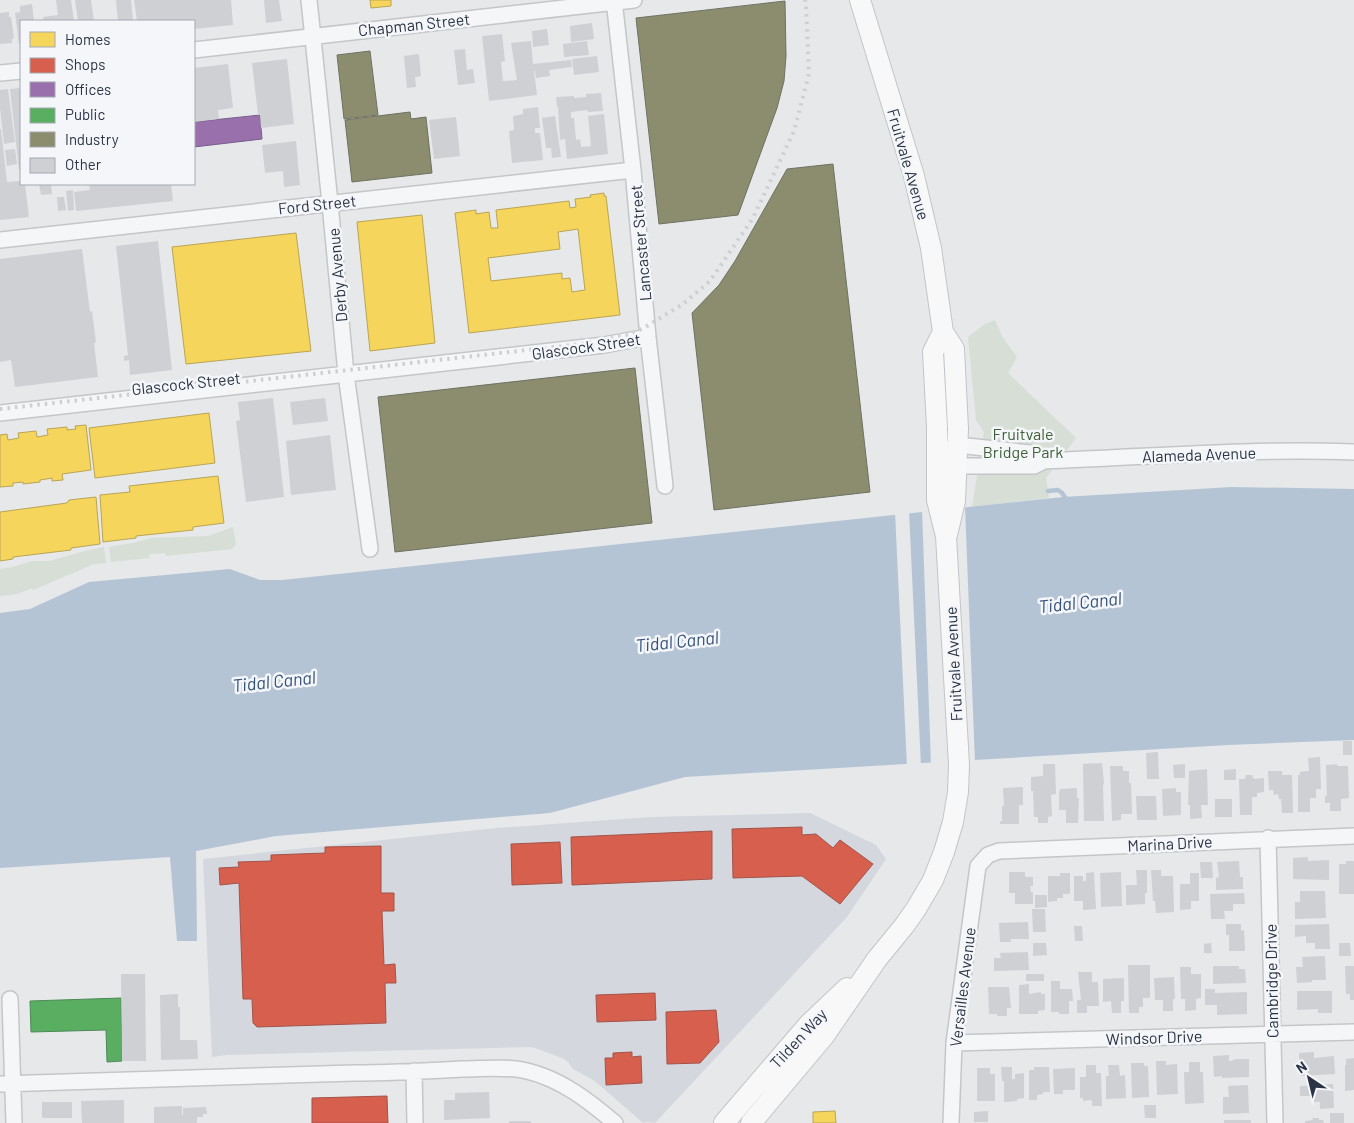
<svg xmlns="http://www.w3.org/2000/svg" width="1354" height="1123" font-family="Barlow,sans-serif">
	<rect width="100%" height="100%" fill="#e6e8ea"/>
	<path fill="#d4d7dd" d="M810 813 876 845 886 859 847 917 655 1123 647 1122 643 1123 603 1088 593 1080 573 1069 568 1062 564 1059 538 1049 531 1047 227 1055 212 1057 203 859 497 828 650 817Z"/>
	<path fill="#d6ded6" d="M995 320 1003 338 1017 357 1008 373 1076 438 1046 478 1049 498 972 507 984 432 976 420 968 337 985 324Z
		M233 527 236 545 232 549 166 556 165 553 149 554 150 558 111 562 109 547 133 543 151 538 208 536Z
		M104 547 106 563 94 564 33 590 32 588 17 594 0 596V569L12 567 32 561H49L89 550Z"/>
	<path fill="#b4c4d5" d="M1232 487 1354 489V740L1228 745 685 777 550 813 276 836 196 851 197 941H177L170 857 0 868V613L30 609 89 582 230 569 260 580H282L1063 497Z"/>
	<path fill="#e6e8ea" d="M953 506H965L975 763 931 765 922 509Z
		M909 511 921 766 907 767 895 512Z"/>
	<path fill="#f6d55c" stroke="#b9a555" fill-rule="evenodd" d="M370 0H391V6L371 8Z
		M604 193V196H606L620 315 469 333 455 213 476 210V214L489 212 491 228H498L496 210 569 201 570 208 576 207 575 199 591 197 590 195ZM578 229 585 290 572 292 570 278 562 279V273L491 281 488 258 560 249 558 232Z
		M422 215 435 343 370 351 357 222Z
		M296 233 311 351 186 364 172 247Z
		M209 413 215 463 95 478 89 428Z
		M86 425 91 470 62 474 63 480 52 481V478L40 480V482L23 484V482L13 483V486L0 487V435L7 434 8 440 19 438 18 433 36 431 37 437 48 435 47 429 67 427V430L76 429 75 426Z
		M218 476 224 523 193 527V530L136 536V538L103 542 100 495 130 492 129 486Z
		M96 497 100 544 71 548V550L13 557V559L0 561V512L67 503 69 500Z
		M835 1111 836 1123H813V1112Z"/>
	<path fill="#d6604d" stroke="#a3534b" d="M802 827V835L816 834 833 848 840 840 873 864 840 904 802 876 733 878 732 829Z
		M712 831V879L572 885 571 837Z
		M560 842 562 883 512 885 511 844Z
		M381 846V893H394V911H382L384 965 395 964 396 983H385L386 1023 257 1027 253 1023 252 999H243L239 883 220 885 219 868 239 867 238 862 271 861V855L325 853V847Z
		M655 993 656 1020 597 1022 596 995Z
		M716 1010 719 1042 700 1063 667 1064 666 1012Z
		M632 1052V1057L641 1056 642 1083 606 1085 605 1058H613V1053Z
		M387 1096 388 1123H312V1098Z"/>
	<path fill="#9970ab" stroke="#785e8c" d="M260 115 262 139 194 147V122Z"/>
	<path fill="#5aae61" stroke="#4c8959" d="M121 998 122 1061 107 1062 106 1030 31 1032 30 1001Z"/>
	<path fill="#8c8c6e" stroke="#6f7262" d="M785 1 786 56 784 81 777 108 738 215 659 224 636 18Z
		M370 51 378 115 344 119 337 55Z
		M410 112 411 119 426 117 432 173 352 182 345 120Z
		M833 164 870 492 714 510 692 313 719 285 735 261 787 169Z
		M635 368 652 523 395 552 378 397Z"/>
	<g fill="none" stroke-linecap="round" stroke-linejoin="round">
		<path stroke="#b4c4d5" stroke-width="4.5" d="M1048 491 1058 490 1062 493 1067 500 1066 502"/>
	</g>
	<path fill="#ced0d3" d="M56 0H71L74 21H44L43 17 58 15Z
		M75 0H91L94 21H78Z
		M116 0H131L133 21H118Z
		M134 0H231L233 25 194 29V21H137Z
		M264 0H279L282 21 266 23Z
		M32 4 34 21H21V44H19L15 13 20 12V6Z
		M9 12V17H11L14 38 12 39V43L0 44V13Z
		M592 23 594 39 571 42 570 26Z
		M547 29 549 45 533 47 532 31Z
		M502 34 505 61 501 62 503 81 517 80 511 43 531 41 533 64 571 60 572 67 549 70 550 76 536 78 535 71H534L537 95 489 101 482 36Z
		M587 41 589 55 564 57 563 44Z
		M465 49 467 70 473 69 475 83 458 85 454 50Z
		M419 54 421 76 415 77 416 87 407 88 404 56Z
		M597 56 599 72 574 75 572 59Z
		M287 59 294 124 261 128 260 115H258L252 63Z
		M228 64 233 108 218 110 219 119 194 122V68Z
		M21 88V169L19 170 10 89Z
		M8 89 15 142 4 144 0 108V90Z
		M601 93 603 111 588 112 587 110 571 112V118H574L576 140 580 139 581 147 591 146 588 116 604 114 608 154 567 159 565 139 560 140 558 106 557 107 556 97 574 96V98L586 97V94Z
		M538 107 540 128H535V133H540L543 160 512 163 509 131 514 130 513 116 523 114V109Z
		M555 116 561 157 552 158 551 148H546L542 118Z
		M456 117 460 156 434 159 429 120Z
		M0 129H1L7 182 21 181V184H25L29 217 0 220Z
		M296 141 300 185 284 187 283 171 265 173 262 145Z
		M15 149 17 164 7 166 5 150Z
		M39 184H51L52 194 41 195Z
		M97 184H171L173 201 76 211 74 192 90 190 89 185Z
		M73 190 74 210 68 211 66 191Z
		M57 197H64L66 210 58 211Z
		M158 241 172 370 130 375 129 360 124 361V356L128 355 116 246Z
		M82 249 90 312 92 311 96 342 94 343 98 377 15 387 11 360 0 362V259Z
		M273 398 284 497 246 502 236 421 240 420 238 402Z
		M325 398 328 421 293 425 290 402Z
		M330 435 336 490 291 495 286 441Z
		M1343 741H1352V755H1343Z
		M1158 752 1159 779H1147L1146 753Z
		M1320 757 1321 789H1316V798H1310V812H1298V775H1300V772L1309 771 1308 758Z
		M1102 763 1104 783 1103 786 1104 821H1084L1083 764Z
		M1043 764H1055L1056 794 1051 795 1052 816 1048 817V823H1038V817H1034L1033 791H1031V777L1043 776Z
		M1185 764V778H1174L1173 765Z
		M1337 764V766H1348L1349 798 1341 799V811H1330V803H1325V796H1327L1326 765Z
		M1110 766H1123V771H1129V783H1131L1132 814H1121V820L1112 821Z
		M1207 769 1208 805H1201L1202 818 1190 819V805H1188L1189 771Z
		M1236 769V780H1224V770Z
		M1268 771H1282V775H1292L1293 813H1282L1281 799H1279L1278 794 1274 795 1273 790H1269Z
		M1246 775H1252L1254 779 1264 778V792L1257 793V797H1252V815H1240L1239 779H1245Z
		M1023 787V805H1019V824H1000V821H1002V806H1004L1003 788Z
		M1077 788V798H1079L1078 823H1066V810H1059V791H1060V789Z
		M1176 788V792H1181V815L1163 816 1162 789Z
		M1136 796H1156L1157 820H1137Z
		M1215 799H1232V817H1215Z
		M1308 857V861L1329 860V880L1293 879V858Z
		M1239 861 1240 877H1243V889L1216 890V878L1219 877 1217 862Z
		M1346 861H1354V894H1339V864H1346Z
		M1200 862H1212L1213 878H1201Z
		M1136 870H1147V893H1145V904L1126 905V885H1137Z
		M1151 870H1161V876H1173L1174 912 1156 913 1155 901H1153Z
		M1009 872H1025V877H1033V886H1030L1031 892H1033V904H1015V893H1009Z
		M1094 872 1096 909 1083 910V901H1074V876H1083V881H1086V873Z
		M1121 872 1122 906 1101 907 1100 873Z
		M1060 873H1070V894H1063V898H1057V901L1048 902V876H1060Z
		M1190 873H1199V901H1191V909L1180 910V884H1190Z
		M1300 891H1325L1326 918 1295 919V902H1300Z
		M1244 893 1245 904H1233V911H1224L1225 919H1211L1210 894Z
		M1035 895H1047V907L1035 908Z
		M1032 909H1045L1046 932H1033Z
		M1028 922 1029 939H1011V942H1000L999 923Z
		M1226 924H1241V931L1244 930 1245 951H1229V935H1226Z
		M1329 924 1330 949H1315V943H1306V936L1295 937V925Z
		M1074 926H1082L1083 941H1075Z
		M1033 943H1046L1047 955 1033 956Z
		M1211 943 1212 953H1204V944Z
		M1339 943H1350L1351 956H1339Z
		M1028 952 1029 970 994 971V958H1001L1000 953Z
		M1325 956 1326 980H1312V982L1297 983 1296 967H1303L1302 957Z
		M1128 965H1150V998H1143V1007H1139V1013H1129Z
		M1213 966H1239V969H1245L1246 983 1213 984Z
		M1345 966H1354V1000H1350V994H1346Z
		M1180 967H1191V974H1201V998L1196 999V1010L1185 1011V999H1181Z
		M1078 972H1092V982H1098L1099 1006H1087V1013H1077V1000H1081Z
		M121 974H145L146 1061H122Z
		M1026 974H1044V981H1026Z
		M1174 977 1175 999H1173V1011H1163V1000H1155L1154 978Z
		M1124 978V1001H1121V1013H1112L1111 1001 1103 1002V979Z
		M1051 981H1060V989H1072L1073 1001H1069V1014H1059V1012H1051Z
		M1029 984V994L1041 992V994H1045V1010L1038 1011V1014H1019V985Z
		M988 987H1009L1011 1008H1007V1016H997V1014H989Z
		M1205 989H1215V993L1247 992V1014L1217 1015V1005H1205Z
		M1297 991H1332V1013H1318V1009L1297 1010Z
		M178 994V1007H180V1040H197L198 1059 161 1060 160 995Z
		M1314 1052V1058L1334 1056 1335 1074 1300 1076 1299 1053Z
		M1229 1055V1061L1235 1060V1059H1249V1077L1222 1078V1076L1214 1077 1213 1056Z
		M1354 1058V1090L1345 1091V1065H1346V1059Z
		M1156 1061H1166V1065L1177 1064 1178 1094 1157 1095Z
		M1189 1062H1200V1072H1203L1204 1103 1185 1104 1184 1072H1189Z
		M1131 1063H1144V1066H1148L1149 1097 1132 1098Z
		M1086 1065H1096V1073H1101L1102 1106H1092V1100L1083 1101V1098H1080V1077H1086Z
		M1108 1065H1119L1120 1076 1125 1075 1126 1098 1106 1099V1076H1109Z
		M1001 1067H1012V1079H1015V1074L1024 1073V1098L1017 1099V1101L1004 1102V1081H1002Z
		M1034 1067H1049L1050 1092H1043V1094L1037 1095V1100H1029V1070H1034Z
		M977 1068H990V1074H995V1101H977Z
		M1075 1068V1090H1063V1094H1054L1053 1069Z
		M1333 1084 1334 1108 1320 1109V1102H1311V1096H1300V1086Z
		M1248 1085 1249 1113 1223 1114V1097H1229L1228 1086Z
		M489 1092 490 1118 444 1120V1100H455V1093Z
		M124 1100V1123H82L81 1101Z
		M42 1102H72V1118H42Z
		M1144 1105H1156V1118H1145Z
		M182 1106V1115H183V1108L206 1107 207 1114H203V1117H197V1123H154V1107Z
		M988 1111V1122H974V1112Z
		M1330 1113H1344V1123H1330Z
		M1312 1118H1319V1120H1323L1324 1123H1305V1121L1313 1120Z
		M1224 1120H1251V1123H1224Z
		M509 1121H531V1123H509Z"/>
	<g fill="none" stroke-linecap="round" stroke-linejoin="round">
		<g stroke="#c4c6c8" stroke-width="18">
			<path id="minor" d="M309 0 330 203 346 374 370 549
				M614 0 633 170 648 337 665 486
				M194 50 634 0
				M0 73 21 71
				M0 240 633 170
				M0 413 604 345 648 337
				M949 449 958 445 1030 453 1044 461
				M948 461 956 466H1034L1044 461C1148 457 1251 448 1354 452
				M1268 838 1275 1123
				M10 999 14 1123
				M954 1043 1354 1032
				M414 1071 415 1123
				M0 1084 354 1073C390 1073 426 1071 462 1069 483 1069 506 1066 527 1071 561 1079 589 1101 615 1123
				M951 1123 954 1043 978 866 988 855 999 851 1354 836"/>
		</g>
		<g stroke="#c2c5c8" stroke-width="22">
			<path id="major" d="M860 0 914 176 931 248 943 332 954 349 958 429 955 501 947 535
				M724 1123 809 1024 847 988
				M751 1123 824 1036 877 959 904 926 916 909 933 880 944 852 953 822 958 792 959 765 946 536 937 500V427L933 352 943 332"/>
		</g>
		<use href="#minor" stroke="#f5f6f7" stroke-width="15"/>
		<use href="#major" stroke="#f8f8f8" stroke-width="20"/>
		<path stroke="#cecfd2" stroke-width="4" stroke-dasharray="2.5 5" stroke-linecap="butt" d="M0 409 581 344 629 335 647 326 683 304 710 281 753 218 794 131 809 74 806 6 805 0"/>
	</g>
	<g text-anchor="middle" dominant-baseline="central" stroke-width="5" stroke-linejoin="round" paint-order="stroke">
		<g font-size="16" fill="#2b3445" stroke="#f4f6f9">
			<text transform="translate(414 24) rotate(-6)">Chapman Street</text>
			<text transform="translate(909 164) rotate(74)">Fruitvale Avenue</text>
			<text transform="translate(317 204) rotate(-6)">Ford Street</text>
			<text transform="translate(640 243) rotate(-95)">Lancaster Street</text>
			<text transform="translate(337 275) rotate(-95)">Derby Avenue</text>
			<text transform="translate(586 346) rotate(-8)">Glascock Street</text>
			<text transform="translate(186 383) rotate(-6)">Glascock Street</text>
			<text transform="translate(1199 454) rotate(-2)">Alameda Avenue</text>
			<text transform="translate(953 664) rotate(-93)">Fruitvale Avenue</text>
			<text transform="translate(1170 843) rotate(-3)">Marina Drive</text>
			<text transform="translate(1271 981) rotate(-91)">Cambridge Drive</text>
			<text transform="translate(962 987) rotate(-83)">Versailles Avenue</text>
			<text transform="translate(1154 1037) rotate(-2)">Windsor Drive</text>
			<text transform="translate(798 1038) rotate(-47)">Tilden Way</text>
		</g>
		<g font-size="16" fill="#3f6138" stroke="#f4f6f9">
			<text x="1023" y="433">Fruitvale<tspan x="1023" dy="18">Bridge Park</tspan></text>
		</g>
		<g font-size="18" font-style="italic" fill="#34527a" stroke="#f4f6f9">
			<text transform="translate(1080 602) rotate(-6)">Tidal Canal</text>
			<text transform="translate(677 641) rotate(-6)">Tidal Canal</text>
			<text transform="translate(274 681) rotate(-6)">Tidal Canal</text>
		</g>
	</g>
	<rect x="20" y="20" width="175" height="165" fill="#f4f6f9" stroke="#a4a8b1"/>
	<rect x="30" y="32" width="25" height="15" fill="#f6d55c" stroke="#a4a8b1"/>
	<text x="65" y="45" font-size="15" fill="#2b3445">Homes</text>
	<rect x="30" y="58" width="25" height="15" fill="#d6604d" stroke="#a4a8b1"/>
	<text x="65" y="70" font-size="15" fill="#2b3445">Shops</text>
	<rect x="30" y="82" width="25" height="15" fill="#9970ab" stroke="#a4a8b1"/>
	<text x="65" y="95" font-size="15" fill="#2b3445">Offices</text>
	<rect x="30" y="108" width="25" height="15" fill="#5aae61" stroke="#a4a8b1"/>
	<text x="65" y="120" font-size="15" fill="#2b3445">Public</text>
	<rect x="30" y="132" width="25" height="15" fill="#8c8c6e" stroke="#a4a8b1"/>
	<text x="65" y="145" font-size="15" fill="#2b3445">Industry</text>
	<rect x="30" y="158" width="25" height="15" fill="#ced0d3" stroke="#a4a8b1"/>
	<text x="65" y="170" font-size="15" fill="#2b3445">Other</text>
	<g transform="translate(1309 1078) rotate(325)" stroke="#f4f6f9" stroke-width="4" paint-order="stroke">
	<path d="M0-4L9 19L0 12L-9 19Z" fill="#2b3445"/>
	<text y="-8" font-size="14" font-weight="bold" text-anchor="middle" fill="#2b3445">N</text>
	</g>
</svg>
